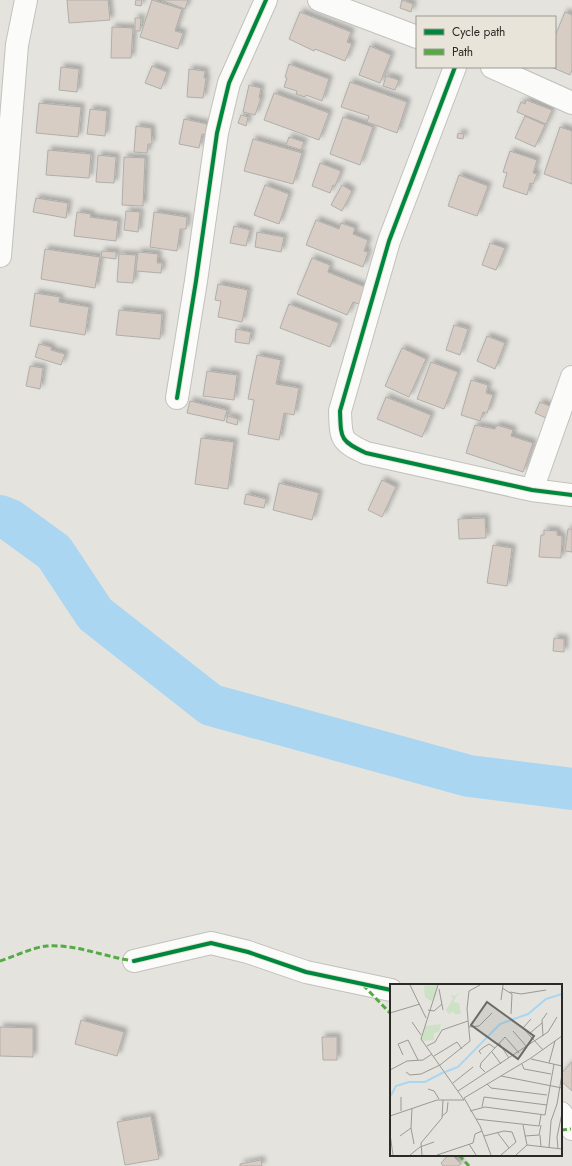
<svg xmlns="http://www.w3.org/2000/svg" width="572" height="1166" font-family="Jost,sans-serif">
	<defs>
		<filter id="shadow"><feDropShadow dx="3.5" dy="-3.5" stdDeviation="2" flood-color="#0004"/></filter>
	</defs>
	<rect width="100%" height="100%" fill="#e4e3de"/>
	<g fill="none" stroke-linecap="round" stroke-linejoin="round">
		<path stroke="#aad6f1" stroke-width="42" d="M0 516 10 520 54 552 95 614 211 705 469 776 572 789"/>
	</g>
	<path fill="#d8cdc4" stroke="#b0aeab" filter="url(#shadow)" d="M67 0H108L110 20 69 23Z
		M136 0H142L141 6 135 5Z
		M152 0 182 9 175 31 183 33 178 49 140 37Z
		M161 0H188L185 9Z
		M402 0 413 4 411 12 400 8Z
		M300 12 351 32 347 42 352 44 345 61 315 49 314 51 289 39Z
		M565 12 572 15V70L570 75 551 67H555V36Z
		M135 18H141L140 31H135Z
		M112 27 133 28 131 58H111Z
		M370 46 391 55 380 83 359 75Z
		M289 64 329 79 322 101 306 95 305 97 296 94 297 91 284 87 287 78 285 77Z
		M152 66 167 72 161 89 145 83Z
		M61 67 79 69 77 92 59 90Z
		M189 69 205 71 204 78H206L203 98 187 97Z
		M386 76 399 80 395 90 383 86Z
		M350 82 407 102 397 133 367 122 369 116 341 107Z
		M249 85 261 88 259 98H261L255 115 243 112Z
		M274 93 329 113 319 140 264 120Z
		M526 100 552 110 546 124 517 112 521 102 525 104Z
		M39 103 81 107 78 137 36 133Z
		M90 109 107 111 105 136 87 134Z
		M241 115 248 117 246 126 238 123Z
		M525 116 545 125 535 147 515 138Z
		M343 117 373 127 360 165 330 154Z
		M184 119 207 124 205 135 202 134 199 148 179 144Z
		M136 126 151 128 152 144H148L147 153 134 152Z
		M560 127 572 131V184L544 174Z
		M458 133 464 134 463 139 457 138Z
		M289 137 304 142 301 150 286 145Z
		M253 139 302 153 293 184 244 171Z
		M48 150 91 154 89 178 46 175Z
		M510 151 537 160 533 173 537 174 533 184 530 183 527 195 503 187 507 173 503 172Z
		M98 155 116 157 114 183 96 182Z
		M124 157 145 158 143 206 122 205Z
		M320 163 341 171 335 186 333 185 330 193 312 186Z
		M459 175 488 186 477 216 448 206Z
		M265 185 289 194 279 224 254 215Z
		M342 185 352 191 342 211 331 205Z
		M36 198 68 203 66 218 33 212Z
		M126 211 140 212 138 232 124 230Z
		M77 212 91 214 90 217 118 221 116 241 74 236Z
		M154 212 187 217 186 229H180L177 251 150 247Z
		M316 220 339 229 341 223 355 228 353 234 368 240 364 251 368 252 363 267 306 245Z
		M234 226 250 230 246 246 230 243Z
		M257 232 284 237 281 252 255 247Z
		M490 243 505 248 496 270 482 265Z
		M45 249 100 257 95 288 41 279Z
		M102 251 116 252V259L101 257Z
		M138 252 158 254 157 263H162L161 273 136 271Z
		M119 254 136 255 133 283 117 282Z
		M312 258 330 265 328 272 365 287 359 304 353 302 347 315 297 294Z
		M218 284 248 290 242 322 218 317 221 301 215 300Z
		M35 293 60 297 59 302 89 307 85 335 30 326Z
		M289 304 339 323 330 347 280 328Z
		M119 310 162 314 160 339 116 335Z
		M454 325 468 329 460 355 446 350Z
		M236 329 251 332 249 344 235 342Z
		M487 336 505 343 495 369 477 361Z
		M39 344 51 347V350L65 354 61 365 35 357Z
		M402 348 426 359 409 397 385 386Z
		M257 355 281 360 276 384 299 388 294 415 284 413 279 440 248 434 254 400 248 399Z
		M431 362 458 372 444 409 417 399Z
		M30 366 43 368 40 389 26 386Z
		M207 371 237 375 234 400 203 396Z
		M471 380 488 385 486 393 493 395 487 413 483 412 480 421 461 415Z
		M386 397 431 415 422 437 377 419Z
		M190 401 227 410 224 421 187 413Z
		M540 402 552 407 548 419 535 413Z
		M228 416 238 419 237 425 226 422Z
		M475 425 495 429 497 425 513 430 511 436 533 443 523 472 466 453Z
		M201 438 234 442 228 489 195 484Z
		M382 480 396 487 382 517 368 510Z
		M279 483 319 493 312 520 273 510Z
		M246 494 266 499 264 508 244 504Z
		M485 518 486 538 459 539 458 519Z
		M568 529H572V552L565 551Z
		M544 530 557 531V535L562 536 561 558 539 557 541 535H544Z
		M493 545 512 548 507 586 487 583Z
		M554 638 564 639V652L553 651Z
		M81 1020 124 1032 117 1056 75 1044Z
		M0 1027 33 1028V1057L0 1056Z
		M322 1037H337V1060H323Z
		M572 1062V1091L561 1081V1074Z
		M151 1116 159 1159 125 1165 117 1122Z
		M449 1155H452L461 1164 458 1166H443L441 1163Z
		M261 1160 262 1166H240V1164Z"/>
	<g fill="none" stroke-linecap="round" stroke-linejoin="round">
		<g stroke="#c2c1bd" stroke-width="24">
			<path id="street" d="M319 0 417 37
				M455 67 389 241 340 411C341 439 340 441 366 453L532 490 572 495
				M492 67 572 103
				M0 256 17 45 26 0
				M177 398 196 281 217 133 229 83 266 0
				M532 490 572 377
				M134 961 211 943 248 952 306 972 391 990
				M561 1113 572 1129"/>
		</g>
		<use href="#street" stroke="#fbfbfa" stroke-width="22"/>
		<path stroke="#54ab44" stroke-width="3" stroke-dasharray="6 3" stroke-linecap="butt" d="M0 961C13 957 33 947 47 946 76 944 105 957 134 961
			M363 985 391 1014
			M561 1130 571 1129
			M459 1155 469 1166"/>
		<g stroke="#e8e4da" stroke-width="6">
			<path id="cycleway" d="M455 67 389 241 340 411C341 439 340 441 366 453L532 490 572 495
				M177 398 196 281 217 133 229 83 266 0
				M134 961 211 943 248 952 306 972 391 990"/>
		</g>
		<use href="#cycleway" stroke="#00873e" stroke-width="4"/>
	</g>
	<g transform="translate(390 984)">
		<rect width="172" height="172" fill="#e4e3de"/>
		<path d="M47 1 46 10 41 17 35 13 34 2ZM69 8 63 18 69 19 71 30H65L63 27 59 30 56 26 63 15 61 11 65 12ZM51 40 49 48 44 49V56L31 57 35 42Z" fill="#cde1c5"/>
		<path fill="none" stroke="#aad6f1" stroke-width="2" d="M55 88 68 83 110 40 138 30 156 15 172 10M0 113 6 102 19 98H35L54 88"/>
		<path fill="none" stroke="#9a9994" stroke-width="1" d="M20 1 36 34M112 4 122 10 121 30M49 5 53 26M120 8 131 10 156 6M111 16 113 1M38 26 44 27 52 20M0 29 30 20M141 35 133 44 153 66M22 38 31 51M79 43 89 42 102 29M123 47 137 63M140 49 152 39M153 52 152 36 157 29M109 59 119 74M37 62 45 58 52 46 78 37M102 68 111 80M91 70 89 67 94 63 99 60 105 64M13 71 8 60 18 56 28 76M44 72 67 58 72 65M141 75 172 82M159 79 165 57M132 80 134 85 161 90M50 81 80 57 77 25 79 7 90 1M0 86 17 77 33 76 42 70M16 88 20 91 31 90 50 81M95 88 90 83 91 79 115 53 129 69M111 92 172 104M63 99 83 83M97 100 101 104 157 111M38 105 44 107 49 115M68 107 158 48 167 33M11 113V127M92 123 94 113 157 121M22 124 21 144 24 160M80 127 95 123 155 131 164 80M0 132 47 116H74L31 55 48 1M52 132 57 128 58 118M86 135 149 142 151 131M133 141 137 161 172 165M107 148 119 164M0 150 3 171M150 151 151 163M10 152 21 144M94 152 114 147 122 148 126 158 111 171M135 152 149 151 151 141M79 160 86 171M159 164 161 137 167 120 172 90M168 165 167 153 172 129M20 171 30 163 44 158M32 171 31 159 52 134 53 116M47 171 83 159 85 150 92 147M101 171 90 142 74 114 141 74 172 52M126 171 137 161"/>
		<path fill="#6c6b66" fill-opacity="0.15" stroke="#6c6b66" stroke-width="2" d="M97 18 144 52 128 75 81 41Z"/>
		<rect width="172" height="172" fill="none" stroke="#2b2a26" stroke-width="2"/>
	</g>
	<rect x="416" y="16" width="140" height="52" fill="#e8e4da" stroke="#9c9a92"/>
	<rect x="424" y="29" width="20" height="6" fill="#00873e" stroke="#9c9a92"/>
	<text x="452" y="36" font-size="12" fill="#2b2a26">Cycle path</text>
	<rect x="424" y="49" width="20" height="6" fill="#54ab44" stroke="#9c9a92"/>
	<text x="452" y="56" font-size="12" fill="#2b2a26">Path</text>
</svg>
